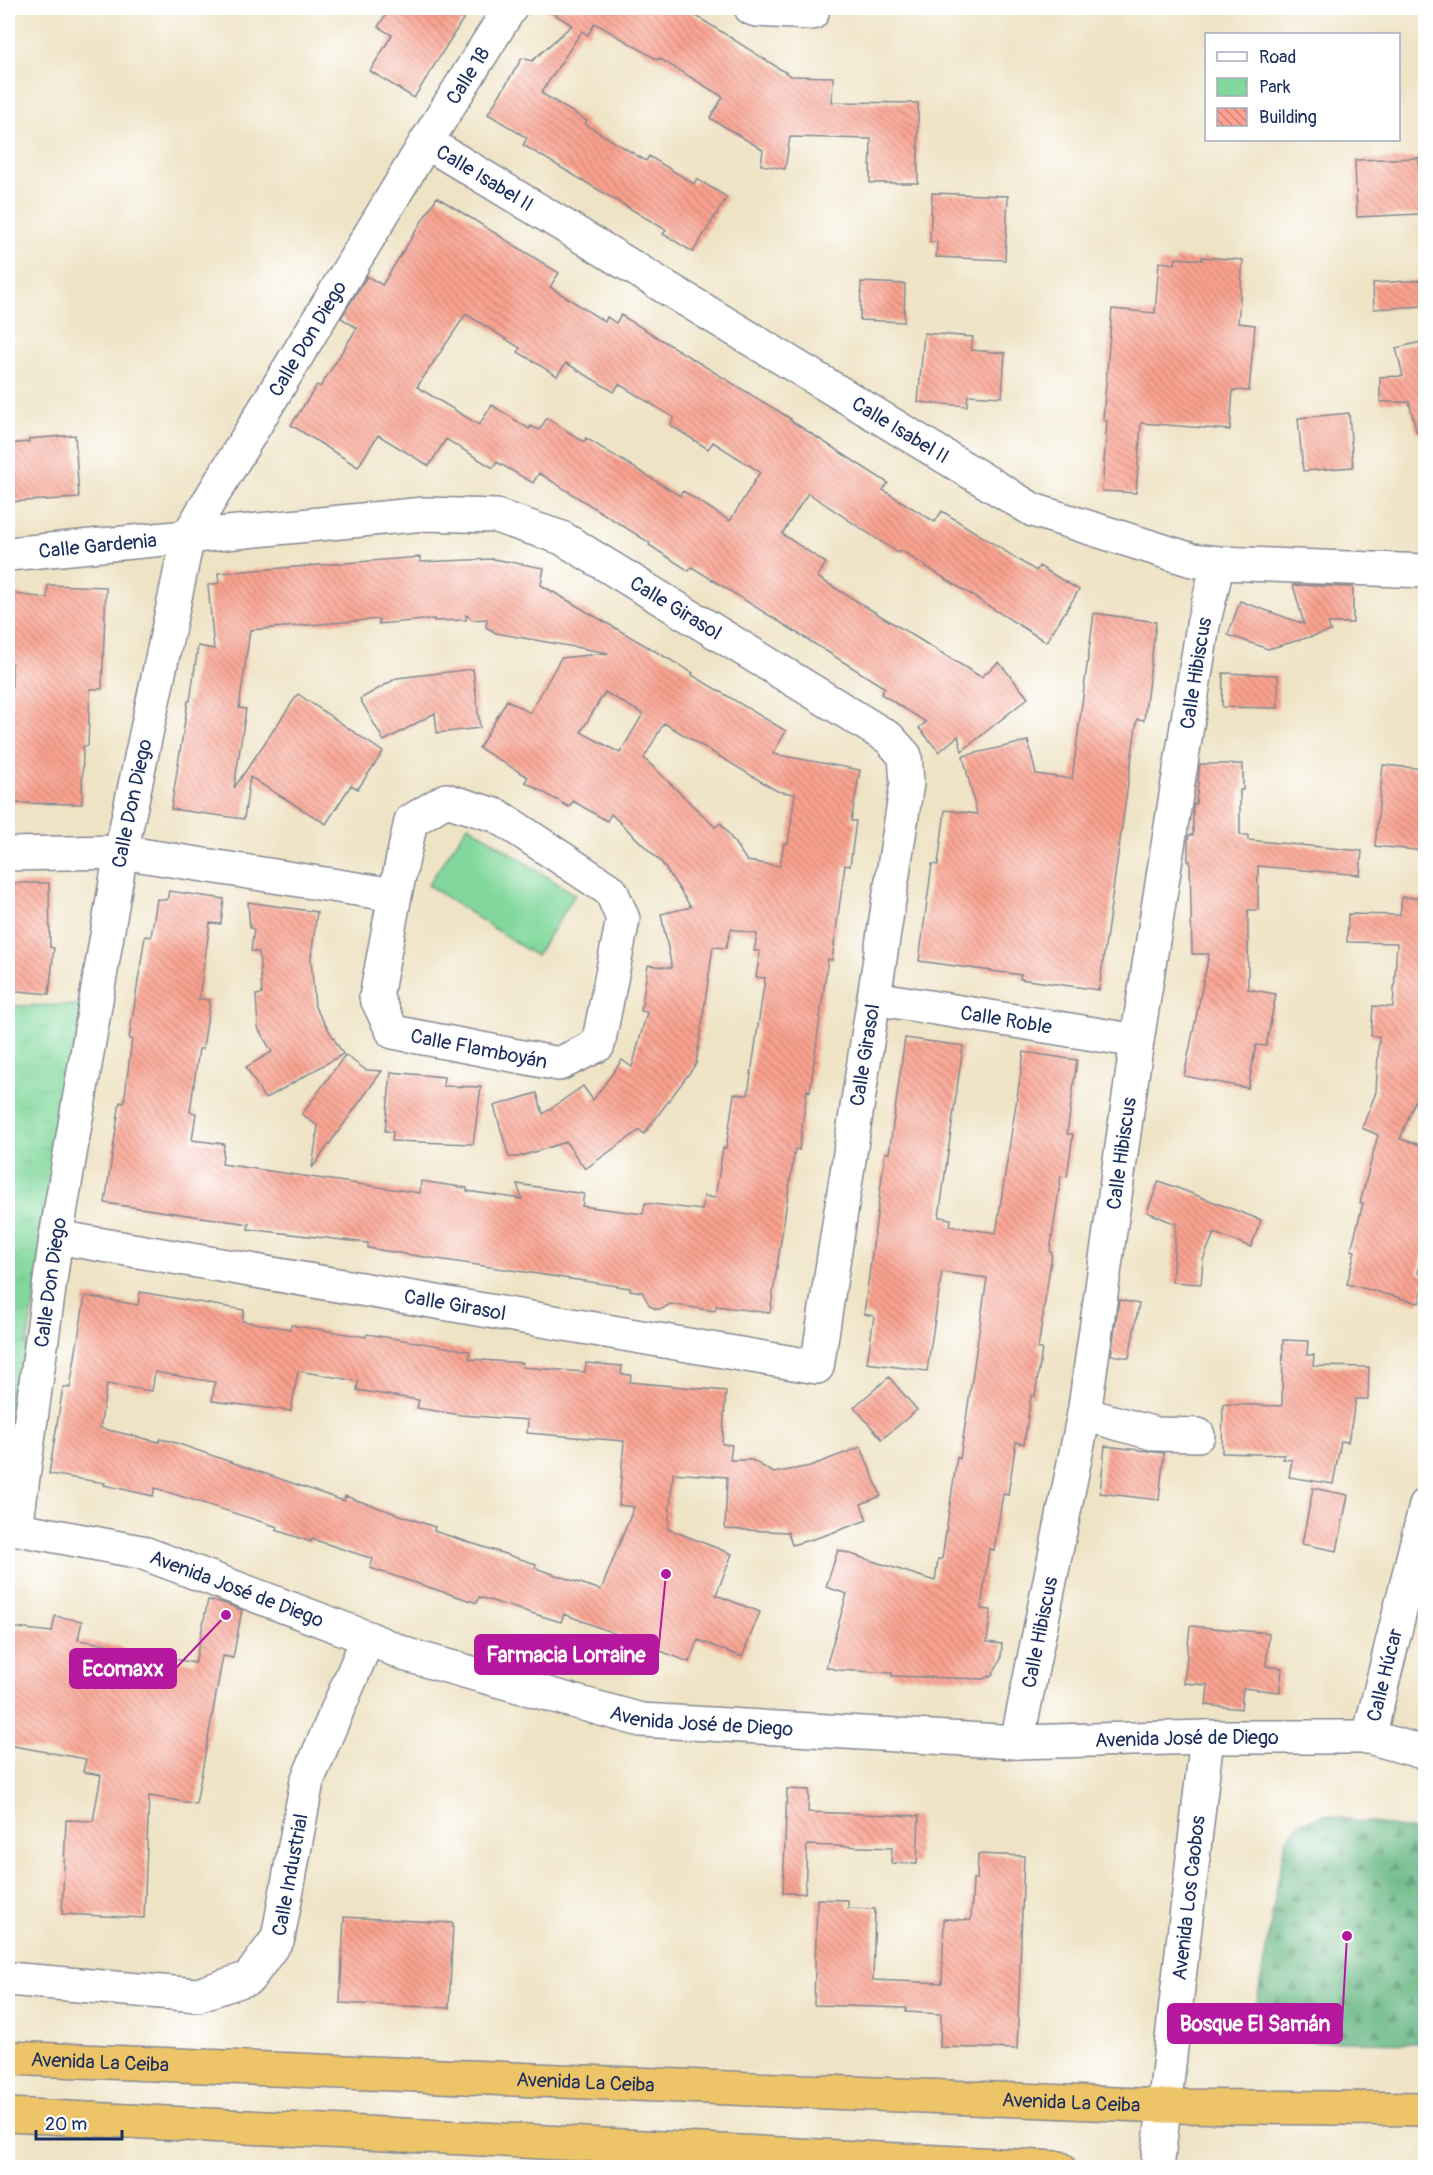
<svg xmlns="http://www.w3.org/2000/svg" width="1433" height="2175" font-family="Pangolin,sans-serif">
	<defs>
		<pattern id="forest-firs" width="22" height="20" patternUnits="userSpaceOnUse" patternTransform="scale(1.5)"><rect width="22" height="20" fill="#69b884"/><path d="M5 1l3.5 6h-7zM16 11l3.5 6h-7z" fill="#56966f"/></pattern>
		<pattern id="park-tufts" width="24" height="20" patternUnits="userSpaceOnUse" patternTransform="scale(1.5)"><rect width="24" height="20" fill="#82d89c"/><path d="M3 7l-1-3M5 7V3M7 7l1-3M15 17l-1-3M17 17v-4M19 17l1-3" fill="none" stroke="#70ba89"/></pattern>
		<pattern id="building-back-hatch" width="6" height="6" patternUnits="userSpaceOnUse" patternTransform="scale(1.5)"><rect width="6" height="6" fill="#faa28f"/><path d="M-1 5l2 2M0 0l6 6M5-1l2 2" fill="none" stroke="#ca8478"/></pattern>
	</defs>
	<rect width="100%" height="100%" fill="#fff"/>
	<filter id="ink" filterUnits="userSpaceOnUse"><feTurbulence type="fractalNoise" baseFrequency=".0167" numOctaves="2"/><feDisplacementMap in="SourceGraphic" scale="12" xChannelSelector="R" yChannelSelector="G"/><feConvolveMatrix kernelMatrix="1 2 1 2 8 2 1 2 1" color-interpolation-filters="sRGB"/></filter>
	<filter id="wash" filterUnits="userSpaceOnUse"><feTurbulence type="fractalNoise" baseFrequency=".008" numOctaves="4" result="noise"/><feDisplacementMap in="SourceGraphic" scale="24" xChannelSelector="R" yChannelSelector="G"/><feGaussianBlur stdDeviation="1.35" result="paint"/><feColorMatrix in="noise" values="0 0 0 0 0 0 0 0 0 0 0 0 0 0 0 0 0 1.4 0 .05"/><feComposite in="paint" operator="in"/></filter>
	<g filter="url(#wash)">
		<rect width="100%" height="100%" fill="#efe3c5"/>
		<path fill="#82d89c" stroke="#4e847d" stroke-width="1.5" d="M468 825 575 895 536 956 428 885Z"/>
		<path fill="url(#forest-firs)" stroke="#427471" stroke-width="1.5" d="M1325 1815 1425 1832V2043L1256 2041 1251 2036 1285 1841 1299 1823Z"/>
		<path fill="url(#park-tufts)" stroke="#4e847d" stroke-width="1.5" d="M82 1005 9 1456H8V1006Z"/>
		<g id="blocks">
			<path fill="url(#building-back-hatch)" fill-rule="evenodd" d="M390 8H452L465 16 414 98 370 71 392 35 378 27Z
				M544 8H684L791 76 833 77 832 102 918 103V183H870L871 139 790 137 785 169 761 165 763 150 710 118 723 97 659 58 658 60 595 23 588 35 582 31 541 93 587 121 585 124 646 161 649 156 694 184 697 179 727 197 693 252 663 234 666 230 523 145 527 138 488 114 522 58 532 61 572 25Z
				M1419 158 1420 214 1357 217 1355 160Z
				M932 193 1008 196 1005 260 936 257 937 242H930Z
				M437 197 559 273 550 287 605 322 607 317 616 323 621 315 791 419 790 420 888 483 883 490 935 522 942 511 1036 571 1039 566 1079 590 1046 642 900 550 898 553 808 493 782 534 826 563 817 577 981 677 999 662 1028 698 962 751 958 736 939 752 919 728 926 722 881 694 885 688 692 567 689 571 649 545 650 543 539 473 533 483 497 462 493 468 446 439 429 466 378 435 358 467 291 425 317 385 320 387 357 328 341 318 367 276 382 285ZM466 314 520 348 518 352 557 376 566 363 614 392 619 384 674 418 670 425 708 449 713 442 760 472 730 521 683 491 680 496 586 438 584 442 547 418 539 430 531 426 529 429 492 405 479 425 417 387Z
				M1202 257 1243 260 1238 323 1255 325 1249 391 1233 390 1230 430 1141 423 1136 493 1102 491 1107 421 1103 420 1112 309 1155 313 1159 262 1175 264 1176 258 1202 260Z
				M1425 280V306L1374 309 1373 283Z
				M861 282 905 284 904 322 860 320Z
				M924 333 973 337 971 350 1005 353 1002 397 968 395 967 406 918 402Z
				M1425 341V432L1417 433 1409 402H1380V377L1403 376 1396 348Z
				M1349 413 1353 467 1303 471 1298 418Z
				M75 435 79 498 8 502V444L29 442V439Z
				M420 557V562L493 559 544 568 541 585 693 673 692 675 786 731 773 754 860 770 851 821H856L850 866 845 865 832 960 828 959 810 1091 807 1090 799 1150 795 1149 770 1313 716 1306 715 1311 670 1304 662 1309H656L650 1306 642 1292 630 1290V1288L411 1255 368 1248V1243L248 1229 249 1224 105 1203 120 1102 124 1103 132 1039H129L145 936 151 937 157 899 167 900 169 891 224 899 221 924 210 923 199 999 210 1000 203 1049H199L190 1112 196 1113 192 1140 224 1144 222 1164 420 1193 421 1181 467 1188V1191L522 1199 517 1184 584 1194 582 1206 643 1214 645 1203 702 1210 704 1196 715 1198 723 1148H726L734 1094 748 1095 765 978 756 977 760 951H754L757 934 731 929 726 948 713 947 696 1064 644 1134 640 1130 585 1169 566 1142 518 1157H509L494 1106 537 1093 543 1114 583 1086 593 1100 622 1060 632 1067 647 1012 641 1011 648 965 672 968 661 914 691 907 662 863 611 814 607 821 573 801 569 807 525 782 528 777 479 748 507 700 530 713 561 658 608 653 496 633 486 627 487 619 473 620 466 615V620L434 621V619L379 624V619L250 630 239 708 246 709 234 788 298 694 383 752 358 789 351 785 326 824 250 777 244 819 171 809 188 701H190L198 646 214 649 208 585 219 583 218 573ZM605 692 643 714 620 753 581 732ZM664 723 777 791 795 794 788 844 784 843 780 866 747 861 721 823 715 827 644 758Z
				M48 585 106 587 102 689H90L88 746H83L82 804 11 803 12 664H8V593L47 598Z
				M1293 585 1353 587V623H1328L1331 631 1268 649 1228 635 1240 601 1304 624Z
				M1094 613 1156 622 1144 720 1137 719 1099 990 1020 979 1021 975 919 961 932 864 938 865 945 810 977 814 963 756 1028 741 1036 774 1072 779Z
				M473 669 480 728 437 733 435 713 384 741 360 699 397 678Z
				M1223 673 1278 675V708L1222 707Z
				M1200 764H1243V790H1240V835H1248V840L1362 851 1360 875 1258 866V910H1248V989L1276 994 1266 1046 1256 1045 1248 1088 1184 1076 1209 954H1192L1190 861H1188V842L1189 835H1193V808L1194 804H1196Z
				M1383 765 1425 769V851L1375 846Z
				M8 883H49L50 947 54 948 49 994 8 990Z
				M1402 897 1425 899V1098L1417 1096 1400 1139 1425 1146V1246L1418 1273 1425 1275V1278L1419 1303 1347 1284 1355 1251 1351 1250 1363 1203H1360L1378 1135 1362 1128 1376 1092 1379 1036H1371L1373 1006 1393 1007 1397 943 1347 942 1348 914 1400 915Z
				M248 902 317 912 311 958 315 1007 343 1054 265 1099 246 1067 272 1052 258 1028 256 995 262 994 259 952 251 951 254 929 250 928Z
				M905 1038 963 1046 939 1217 951 1219 950 1226 996 1233 1024 1052 1077 1060 1067 1134H1073L1067 1177 1061 1176 1050 1252 1052 1253 1038 1349H1042L1035 1396H1031L1024 1444 1016 1442 1008 1495 1003 1494 994 1550 989 1549 981 1609 991 1610 987 1642 1002 1644 1001 1659 992 1675 983 1679 892 1676V1673L838 1670 826 1667 847 1594 826 1587 838 1550 935 1581 938 1559H942L957 1457 960 1459 987 1278 942 1272 927 1371 867 1363 874 1316 864 1314 885 1153H889Z
				M345 1055 366 1070 382 1071 312 1168 318 1126 302 1114Z
				M391 1072 444 1077 443 1086 481 1087 473 1144 392 1141 393 1132 385 1131Z
				M1159 1181 1261 1220 1251 1247 1214 1233 1203 1260 1201 1284 1172 1282 1176 1224 1147 1212Z
				M140 1292 244 1310 242 1321 290 1329 291 1325 366 1337 367 1334 470 1351 469 1359 523 1363 522 1367 585 1372 586 1363 622 1366 621 1374 631 1375 630 1382 726 1391 722 1444 732 1445 730 1460H752L774 1473 810 1466 861 1447 881 1496 861 1504 867 1520 823 1536 792 1545 788 1532 725 1529 727 1477 673 1473 668 1529 732 1554 716 1595 760 1612 742 1657 698 1640 689 1662 564 1614 561 1622 479 1597 477 1603 370 1568 373 1559 312 1539 311 1542 276 1530 278 1527 155 1488 153 1496 104 1485 105 1483 49 1474 63 1387 70 1388 85 1296 138 1305ZM298 1371 358 1381 357 1390 419 1400 417 1408 461 1415 528 1420 527 1433 624 1441 619 1505 634 1507 601 1590 535 1568 536 1564 434 1531 435 1527 345 1496 344 1501 170 1441 160 1439 159 1442 100 1428 107 1384 152 1391 155 1372 215 1382 212 1401 291 1411Z
				M1119 1300 1139 1304 1129 1358 1111 1355Z
				M1283 1340 1308 1341 1307 1355H1314L1313 1366 1369 1367 1368 1399H1356L1348 1442 1341 1441 1333 1484 1289 1477 1292 1460 1283 1459 1284 1455 1222 1453 1223 1404 1282 1406Z
				M889 1377 917 1410 882 1439 854 1407Z
				M1105 1446 1164 1453 1159 1500 1100 1493Z
				M1313 1488 1348 1495 1337 1551 1302 1544Z
				M208 1600 224 1603 242 1610 233 1658 223 1656 196 1804 149 1796 144 1918 62 1914 66 1820 93 1821 101 1775 83 1772 86 1759 8 1745V1627L52 1632 55 1616 82 1621 78 1640 122 1647V1649L195 1663Z
				M1190 1626 1269 1633 1266 1666 1282 1668 1280 1692 1243 1688 1241 1709 1206 1705 1208 1685 1184 1683Z
				M787 1789 809 1790 808 1812 919 1816 917 1864 891 1863 892 1848 807 1845 805 1893H783Z
				M978 1854 1024 1856 1017 2049 940 2047 941 2014 906 2012V2008L814 2005 817 1899 848 1900V1908L875 1909 873 1980 942 1983 944 1919 971 1920 973 1879H977Z
				M344 1917 453 1923 449 2008 340 2003Z"/>
		</g>
	</g>
	<g filter="url(#ink)">
		<use href="#blocks" fill-opacity="0" stroke="#858992" stroke-width="1.5"/>
		<g fill="none" stroke-linecap="round" stroke-linejoin="round">
			<g stroke="#858992" stroke-width="36">
				<g id="minor">
					<path d="M751 8 756 10 812 13"/>
					<path id="s1" d="M426 142 1033 510 1192 560 1218 563 1426 571"/>
					<path id="s2" d="M8 554 424 514 496 516 562 538 889 738 905 756 907 783 817 1367 56 1237"/>
					<path d="M446 800 498 816 611 891 623 919 598 1045 559 1064 393 1032 376 997 395 895 411 821Z"/>
					<path d="M8 854 121 852 395 895"/>
					<path id="s3" d="M874 998 1137 1041"/>
					<path d="M1084 1414 1156 1434 1198 1435"/>
					<path id="s4" d="M8 1527 141 1552 368 1638 407 1655 641 1720 1017 1742 1207 1737H1369L1426 1753"/>
					<path id="s5" d="M16 1528 56 1237 121 852 188 536 426 142 510 8"/>
					<path id="s6" d="M1369 1737 1426 1505"/>
					<path id="s7" d="M1017 1742 1084 1414 1137 1041 1203 625 1218 563"/>
					<path id="s8" d="M8 1979 197 1995 249 1978 278 1938 307 1781 368 1638"/>
					<path id="s9" d="M1157 2168 1207 1737"/>
				</g>
			</g>
			<g stroke="#858992" stroke-width="36">
				<g id="highway">
					<path id="s10" d="M8 2058 1164 2106 1426 2109"/>
					<path d="M8 2115 1059 2168"/>
				</g>
			</g>
			<use href="#minor" stroke="#fff" stroke-width="33"/>
			<use href="#highway" stroke="#eec469" stroke-width="33"/>
		</g>
	</g>
	<g text-anchor="middle" dominant-baseline="central" stroke-width="4.5" stroke-linejoin="round" paint-order="stroke">
		<g font-size="20" fill="#1b2f5e" stroke="#fff">
			<text stroke="none"><textPath href="#s5" startOffset="1546">Calle 18</textPath></text>
			<text stroke="none"><textPath href="#s1" startOffset="69">Calle Isabel II</textPath></text>
			<text stroke="none"><textPath href="#s5" startOffset="1238">Calle Don Diego</textPath></text>
			<text stroke="none"><textPath href="#s1" startOffset="555">Calle Isabel II</textPath></text>
			<text stroke="none"><textPath href="#s2" startOffset="90">Calle Gardenia</textPath></text>
			<text stroke="none"><textPath href="#s2" startOffset="693">Calle Girasol</textPath></text>
			<text stroke="none"><textPath href="#s7" startOffset="1084">Calle Hibiscus</textPath></text>
			<text stroke="none"><textPath href="#s5" startOffset="734">Calle Don Diego</textPath></text>
			<text stroke="none"><textPath href="#s3" startOffset="134">Calle Roble</textPath></text>
			<text transform="translate(479 1049) rotate(11)">Calle Flamboyán</text>
			<text transform="translate(865 1055) rotate(-81)">Calle Girasol</text>
			<text stroke="none"><textPath href="#s7" startOffset="598">Calle Hibiscus</textPath></text>
			<text stroke="none"><textPath href="#s5" startOffset="248">Calle Don Diego</textPath></text>
			<text transform="translate(455 1305) rotate(10)">Calle Girasol</text>
			<text stroke="none"><textPath href="#s4" startOffset="238">Avenida José de Diego</textPath></text>
			<text stroke="none"><textPath href="#s7" startOffset="112">Calle Hibiscus</textPath></text>
			<text stroke="none"><textPath href="#s6" startOffset="64">Calle Húcar</textPath></text>
			<text stroke="none"><textPath href="#s4" startOffset="724">Avenida José de Diego</textPath></text>
			<text stroke="none"><textPath href="#s4" startOffset="1210">Avenida José de Diego</textPath></text>
			<text stroke="none"><textPath href="#s8" startOffset="358">Calle Industrial</textPath></text>
			<text stroke="none"><textPath href="#s9" startOffset="272">Avenida Los Caobos</textPath></text>
			<text stroke="none"><textPath href="#s10" startOffset="92">Avenida La Ceiba</textPath></text>
			<text stroke="none"><textPath href="#s10" startOffset="578">Avenida La Ceiba</textPath></text>
			<text stroke="none"><textPath href="#s10" startOffset="1064">Avenida La Ceiba</textPath></text>
		</g>
	</g>
	<path fill="none" stroke="#b5179e" stroke-width="2" d="M666 1574L658 1654M226 1615L176 1668M1347 1936L1342 2024"/>
	<g fill="#b5179e" stroke="#fff" stroke-width="2">
		<circle cx="666" cy="1574" r="6"/>
		<circle cx="226" cy="1615" r="6"/>
		<circle cx="1347" cy="1936" r="6"/>
	</g>
	<g fill="#b5179e" stroke="#b5179e" stroke-width="2">
		<rect x="475" y="1635" width="183" height="39" rx="6"/>
		<rect x="70" y="1649" width="106" height="39" rx="6"/>
		<rect x="1168" y="2004" width="174" height="39" rx="6"/>
	</g>
	<g font-size="21" text-anchor="middle" font-weight="bold" fill="#fff">
		<text x="566" y="1662">Farmacia Lorraine</text>
		<text x="123" y="1676">Ecomaxx</text>
		<text x="1255" y="2031">Bosque El Samán</text>
	</g>
	<rect width="1433" height="2175" fill="none" stroke="#fff" stroke-width="30"/>
	<rect x="1205" y="33" width="195" height="108" fill="#ffffff" stroke="#a4acbf" stroke-width="1.5"/>
	<rect x="1217" y="52" width="30" height="9" fill="#ffffff" stroke="#a4acbf" stroke-width="1.5"/>
	<text x="1259" y="63" font-size="18" fill="#1b2f5e">Road</text>
	<rect x="1217" y="78" width="30" height="18" fill="url(#park-tufts)" stroke="#a4acbf" stroke-width="1.5"/>
	<text x="1259" y="93" font-size="18" fill="#1b2f5e">Park</text>
	<rect x="1217" y="108" width="30" height="18" fill="url(#building-back-hatch)" stroke="#a4acbf" stroke-width="1.5"/>
	<text x="1259" y="123" font-size="18" fill="#1b2f5e">Building</text>
	<path d="M36 2130v9h86v-9" fill="none" stroke="#1b2f5e" stroke-width="3"/>
	<text x="45" y="2130" font-size="18" fill="#1b2f5e" stroke="#ffffff" stroke-width="4.5" paint-order="stroke">20 m</text>
</svg>
